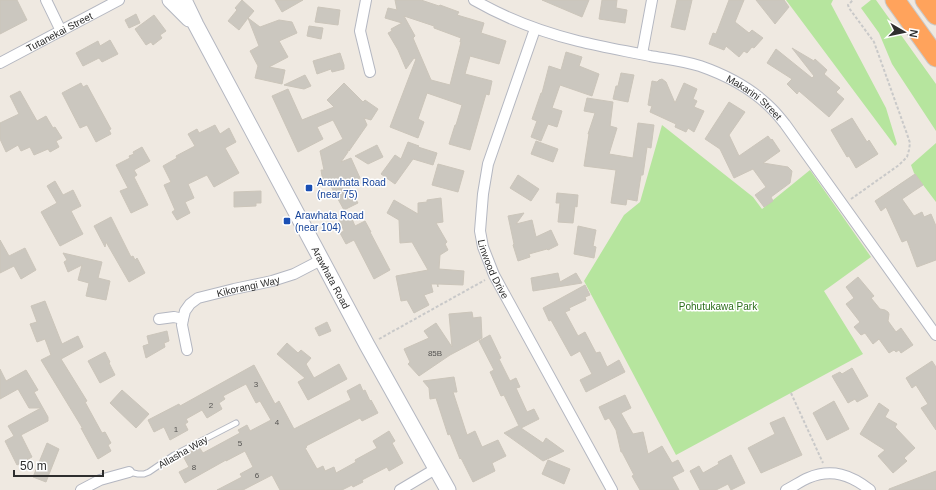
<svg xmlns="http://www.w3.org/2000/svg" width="936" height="490" font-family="Helvetica,sans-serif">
	<rect width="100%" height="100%" fill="#efe9e1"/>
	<path fill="#b6e59e" d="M786 0H833L831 4 886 108 897 144 895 146Z
		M871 0H876L936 84V131L892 64 879 33 861 8Z
		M662 125 753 197 762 209 810 170 871 257 824 291 863 354 676 455 584 281 624 215 640 202Z
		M936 143V202L914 173 911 165Z"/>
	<path fill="#cbc7bf" stroke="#cbc5ba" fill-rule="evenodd" d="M0 0H17L27 20 0 34Z
		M242 0 254 11 248 18 260 27 279 20 292 22 297 33 279 41 288 57 269 67 285 70 282 84 255 78 258 66 250 51 259 46 248 18 239 30 228 21 237 10 235 8Z
		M275 0H303L282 12Z
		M395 0H421L439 6 440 5 459 12 457 15 484 23 481 33 506 41 499 64 470 56 465 74 492 81 489 95 486 94 470 150 449 144 455 125H456L462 105 427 93 418 119 424 122 418 138 390 127 416 59 414 58 406 69 398 50 388 33 392 31 391 29 402 23 385 18 388 8 397 10ZM404 16 434 26V28L461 38 460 42H461L450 85 431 80 413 38 415 36Z
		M542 0H589L582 17Z
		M602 0H617L616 8 627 10 625 23 599 19Z
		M677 0H692L685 30 671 27Z
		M729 0H744L735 22 749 33 752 30 763 38 754 48 752 47 747 53 744 51 739 57 726 46 724 50 709 44 713 33 716 34Z
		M756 0H784L789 7 775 24Z
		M318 7 340 10 338 25 315 22Z
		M136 14 140 23 129 28 125 20Z
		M154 15 166 31 160 35 162 38 153 45 151 42 146 45 135 29Z
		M309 26 323 28 321 39 307 36Z
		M110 40 118 54 102 62 99 58 83 66 76 53 98 41 100 46Z
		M792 48 814 61 815 59 827 70 824 74 840 88 836 92 844 99 829 117 799 91 797 94 787 84 792 79 767 63 776 49 812 78 814 76Z
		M566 52 582 57 579 66 599 74 592 96 560 85 552 108 562 111 557 127 548 124 541 141 531 137 537 121 532 119 541 93H542L549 66 561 70Z
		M340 53 344 65V69L332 72 331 69 317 74 313 61Z
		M621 73 634 75 628 102 613 99 616 86H618Z
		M305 75 311 86 304 89 284 85Z
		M662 79 666 82 675 103 684 83 697 89 693 99 697 101 694 107 704 111 694 132 688 128 686 132 675 127 676 124 650 112 652 106 648 105 652 81 657 82 659 80Z
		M81 83 83 87 87 85 111 129 109 130 111 134 96 142 87 125 80 128 62 93Z
		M344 83 363 102 365 100 378 109 371 120 364 118 367 125 349 151 347 150 348 152 341 162 351 158 360 178 347 184 358 203 344 210 328 181 326 183V181L323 182 321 170H324L320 151 343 139 333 120 317 127 323 139 298 152 272 96 288 89 302 120 334 107 327 100Z
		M20 91 37 121 46 116 53 128 55 127 62 138 56 141 59 147 50 152 48 149 34 155 30 147 21 151 18 145 6 152 0 139V123L19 114 10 96Z
		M587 98 613 102 610 126 617 128 609 154 633 158 638 123 654 125 651 148 647 147 643 175H641L637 201 627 199 626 205 611 203 616 170 584 166 589 134H588L595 113 584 111Z
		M729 102 745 112 729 135 739 156 768 136 771 140 772 139 780 151 763 163 788 167 792 171 790 183 771 197 773 201 764 207 755 195 766 187 753 169 734 178 720 149 705 139Z
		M852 118 867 142 869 140 878 154 856 168 849 156 847 157 831 130Z
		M215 125 220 134 229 128 236 142 225 148 239 173 214 187 207 175 188 184 194 198 185 202 190 213 177 220 172 212 175 210 164 185 171 182 163 166 177 158 176 156 195 146 188 134 197 129 199 133Z
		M536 141 558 149 553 162 531 154Z
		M408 142 419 146 418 147 437 153 433 165 413 159 395 184 381 174 395 155 401 159Z
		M377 145 383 157 368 164 355 156Z
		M142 147 150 161 134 170 137 175 134 177 148 205 131 213 120 191 128 188 116 165 130 158 129 156 134 154 133 152Z
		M438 164 464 171 458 192 432 185Z
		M915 174 923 185 902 199 914 216 922 212 924 217 931 214 936 226V260L917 267 907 240 902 242 886 207 881 211 875 201Z
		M518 175 539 189 531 201 510 188Z
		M55 181 63 195 73 190 81 206 71 211 83 234 60 246 41 212 57 203 47 186Z
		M261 191V203H256V206L234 207V192Z
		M557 193 578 195 577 207 575 206 573 223 558 222 560 203H556Z
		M441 198 443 222 436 223 447 242 445 244 448 250 440 255 439 269 464 271 463 285 438 284V287L437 284H431L433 292 424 295 429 305 414 313 407 300 401 301 396 276 428 270 412 242 400 243 399 220 387 213 394 200 418 214V203L427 202V200Z
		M524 213 516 224 532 220 536 237 551 230 558 245 548 250 547 249 529 254 530 257 518 261 513 245 514 244 508 216Z
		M350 214 355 226 365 221 371 232H370L390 270 374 279 354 240 346 244 340 233 344 231 339 219Z
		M111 217 131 257 133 256 135 260 137 258 145 273 129 282 106 242 105 247 94 226Z
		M578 226 596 230 593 246 596 247 594 258 574 254Z
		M0 240 9 256 25 248 36 270 21 279 14 266 0 273Z
		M63 253 102 262 98 278 110 281 106 300 86 296 89 283 78 280 82 265 68 272 64 262 67 260Z
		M558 273 560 282 576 273 582 283 533 291 531 278Z
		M858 277 874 296 871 298 880 309 885 310 888 312 889 314 888 321 896 332 901 328 913 345 901 353 899 350 896 352 894 350 889 353 879 339 873 344 865 333 861 335 854 327 860 322 846 304 854 298 846 287Z
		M585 285 590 295 585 297 586 300 569 308 570 310 565 312 578 336 585 332 596 353 600 352 607 367 619 360 625 372 586 392 580 380 592 374 580 351 571 356 551 320 549 321 543 308Z
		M45 301 62 344 78 336 83 347 61 359 87 401 85 402 102 433 105 432 111 443 108 445 111 451 98 459 81 428 83 429 41 360 51 355 45 339 37 342 30 324 37 322 31 306Z
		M472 312 473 318 481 317 482 338 450 355 419 376 408 364 410 362 404 349 429 338 424 331 436 323 452 347 449 314Z
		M327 322 331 331 319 336 315 328Z
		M167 331 169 341 164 343 165 347 146 358 143 346 149 344 147 336Z
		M490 335 501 358 499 359 510 381 516 378 520 387 516 388 527 412 534 409 539 419 521 428 543 443 546 438 564 451 543 461 504 433 518 426H519L504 395 501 396 490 372 494 370 479 341Z
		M287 343 298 353 301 350 311 358 306 364 314 378 339 364 347 379 308 400 298 382 305 378 277 354Z
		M105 352 110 362 109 363 115 375 100 383 88 361Z
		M932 361 936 367V430L921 408 928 404 916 385 912 388 906 378Z
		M254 365 275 404 279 401 294 429 351 400 347 391 360 384 363 391 365 390 370 401 371 400 378 413 362 421 360 418 306 446 307 447 305 448 317 469 323 466 325 471 334 467 336 473 356 462 355 460 377 448 373 441 389 431 395 441 392 443 403 463 389 471 387 467 362 480 363 482 353 487 352 485 342 490H280L272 475 243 490H217L242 477 240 474 253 467 245 451 226 461V460L185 483 179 472 189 467 183 456 199 447 203 453 240 433 238 430 247 425 250 431 271 420 260 401 256 403 246 384 223 396 225 399 219 403 222 409 207 418 202 410 186 419 188 422 185 424 188 430 170 440 164 427 154 432 148 420 179 404 180 406Z
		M852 368 868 396 857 402 855 399 848 403 832 376 840 372 842 374Z
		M0 369 6 381 26 370 38 390 34 392 48 417V421L21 435 32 457 17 465 5 441 14 436 8 426 41 408H29L18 389 0 399Z
		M454 377 457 392H453L467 435 475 431 482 447 498 440 506 456 492 463 495 471 473 482 461 458 460 459 450 434 448 435 436 398 430 399 429 388 423 381Z
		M122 390 149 414 136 428 110 403Z
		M625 395 631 408 621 413 633 434 643 432 648 454 662 446 672 463 678 460 684 471 672 477 679 490H640L632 476 634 475 622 452H621L616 430 609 418 605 420 599 407Z
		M834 401 849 429 827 440 813 413Z
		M879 403 889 410 885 417 897 424 895 427 915 448 904 458 907 461 893 473 878 456 885 450 860 434Z
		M784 417 802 455 761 473 748 448 775 434 770 423Z
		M47 443 59 449 46 482 33 477Z
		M731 455 745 483 731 490 728 484 716 490H700L690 471 699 466 703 473 719 464 718 462Z
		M548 460 570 469 564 484 542 474Z
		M936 471V490H889V489Z"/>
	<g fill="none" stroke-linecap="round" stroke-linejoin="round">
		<g stroke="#b4b7c1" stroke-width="7">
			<path id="service" d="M129 472 138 474H144L149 472 174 455 236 423"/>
		</g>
		<g stroke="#b4b7c1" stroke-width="12">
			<g id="minor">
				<path d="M46 0 61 31"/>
				<path d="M366 0 360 31 370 72"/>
				<path id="s1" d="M474 0C507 19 542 32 578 41 602 47 626 51 650 56 667 59 684 61 700 66 726 75 754 90 773 110 777 114 781 119 785 124L936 335"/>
				<path id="s2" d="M535 29 488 164 483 194 480 231 483 247 494 275 612 490"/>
				<path d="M642 54 652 0"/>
				<path id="s3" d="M0 63 119 0"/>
				<path d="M159 319 174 317 183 319"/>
				<path id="s4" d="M187 350 182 325 183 319 185 311 190 304 198 298 234 289 272 281 294 274 321 260"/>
				<path d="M81 490 100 480 129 472"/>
				<path d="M400 490 437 468"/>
				<path d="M786 490C794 486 801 481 808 478 832 468 851 475 870 490"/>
			</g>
		</g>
		<g stroke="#b4b7c1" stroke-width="17">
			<g id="secondary">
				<path d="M170 0 189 19"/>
				<path id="s5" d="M184 0 196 25 367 345 448 490"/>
			</g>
		</g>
		<g stroke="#c9c9c9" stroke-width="21">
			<path id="motorway" d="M895 0 936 57
				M925 0 936 15"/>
		</g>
		<path stroke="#c9c9c9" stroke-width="2" stroke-dasharray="3 2" stroke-linecap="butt" d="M851 199 899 165 907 157 909 150 910 143 907 134 874 42 849 8 848 5 853 0
			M379 339 485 280
			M791 393 823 463"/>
		<use href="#service" stroke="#fff" stroke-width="5"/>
		<use href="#minor" stroke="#fff" stroke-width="10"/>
		<use href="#secondary" stroke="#fff" stroke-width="15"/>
		<use href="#motorway" stroke="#ffa35c" stroke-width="19"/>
	</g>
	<g fill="#1a4fb4" stroke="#fff" stroke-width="1.5">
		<rect x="305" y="184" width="8" height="8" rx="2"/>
		<rect x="283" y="217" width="8" height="8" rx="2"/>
	</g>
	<g text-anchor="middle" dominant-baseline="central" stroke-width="3" stroke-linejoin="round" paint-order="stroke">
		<g font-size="8" fill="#555452">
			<text x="435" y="353">85B</text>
			<text x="256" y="384">3</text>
			<text x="211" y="405">2</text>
			<text x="277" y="422">4</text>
			<text x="176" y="429">1</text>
			<text x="240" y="443">5</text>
			<text x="194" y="467">8</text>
			<text x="257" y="475">6</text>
		</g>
		<g font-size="10" fill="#2e2e2e" stroke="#fff">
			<text stroke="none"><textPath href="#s3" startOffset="67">Tutanekai Street</textPath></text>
			<text stroke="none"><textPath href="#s1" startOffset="300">Makarini Street</textPath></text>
			<text stroke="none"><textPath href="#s2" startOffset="251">Linwood Drive</textPath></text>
			<text stroke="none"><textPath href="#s5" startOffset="314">Arawhata Road</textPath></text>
			<text stroke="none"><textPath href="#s4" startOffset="110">Kikorangi Way</textPath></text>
			<text transform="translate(183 452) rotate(-30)">Allasha Way</text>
		</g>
		<g font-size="10" fill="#164399" stroke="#fff" text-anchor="start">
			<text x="317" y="182">Arawhata Road<tspan x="317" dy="12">(near 75)</tspan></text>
			<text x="295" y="215">Arawhata Road<tspan x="295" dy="12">(near 104)</tspan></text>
		</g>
		<g font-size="10" fill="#2c6e1b" stroke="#fff">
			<text x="718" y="306">Pohutukawa Park</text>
		</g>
	</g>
	<g transform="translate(904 32) rotate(99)" stroke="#ffffff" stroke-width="3" paint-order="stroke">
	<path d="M0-3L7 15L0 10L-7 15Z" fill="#2e2e2e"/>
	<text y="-6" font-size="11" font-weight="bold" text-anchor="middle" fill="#2e2e2e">N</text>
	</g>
	<path d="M14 470v6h89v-6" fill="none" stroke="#2e2e2e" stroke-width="2"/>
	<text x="20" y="470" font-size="12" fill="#2e2e2e" stroke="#ffffff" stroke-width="3" paint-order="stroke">50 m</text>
</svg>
